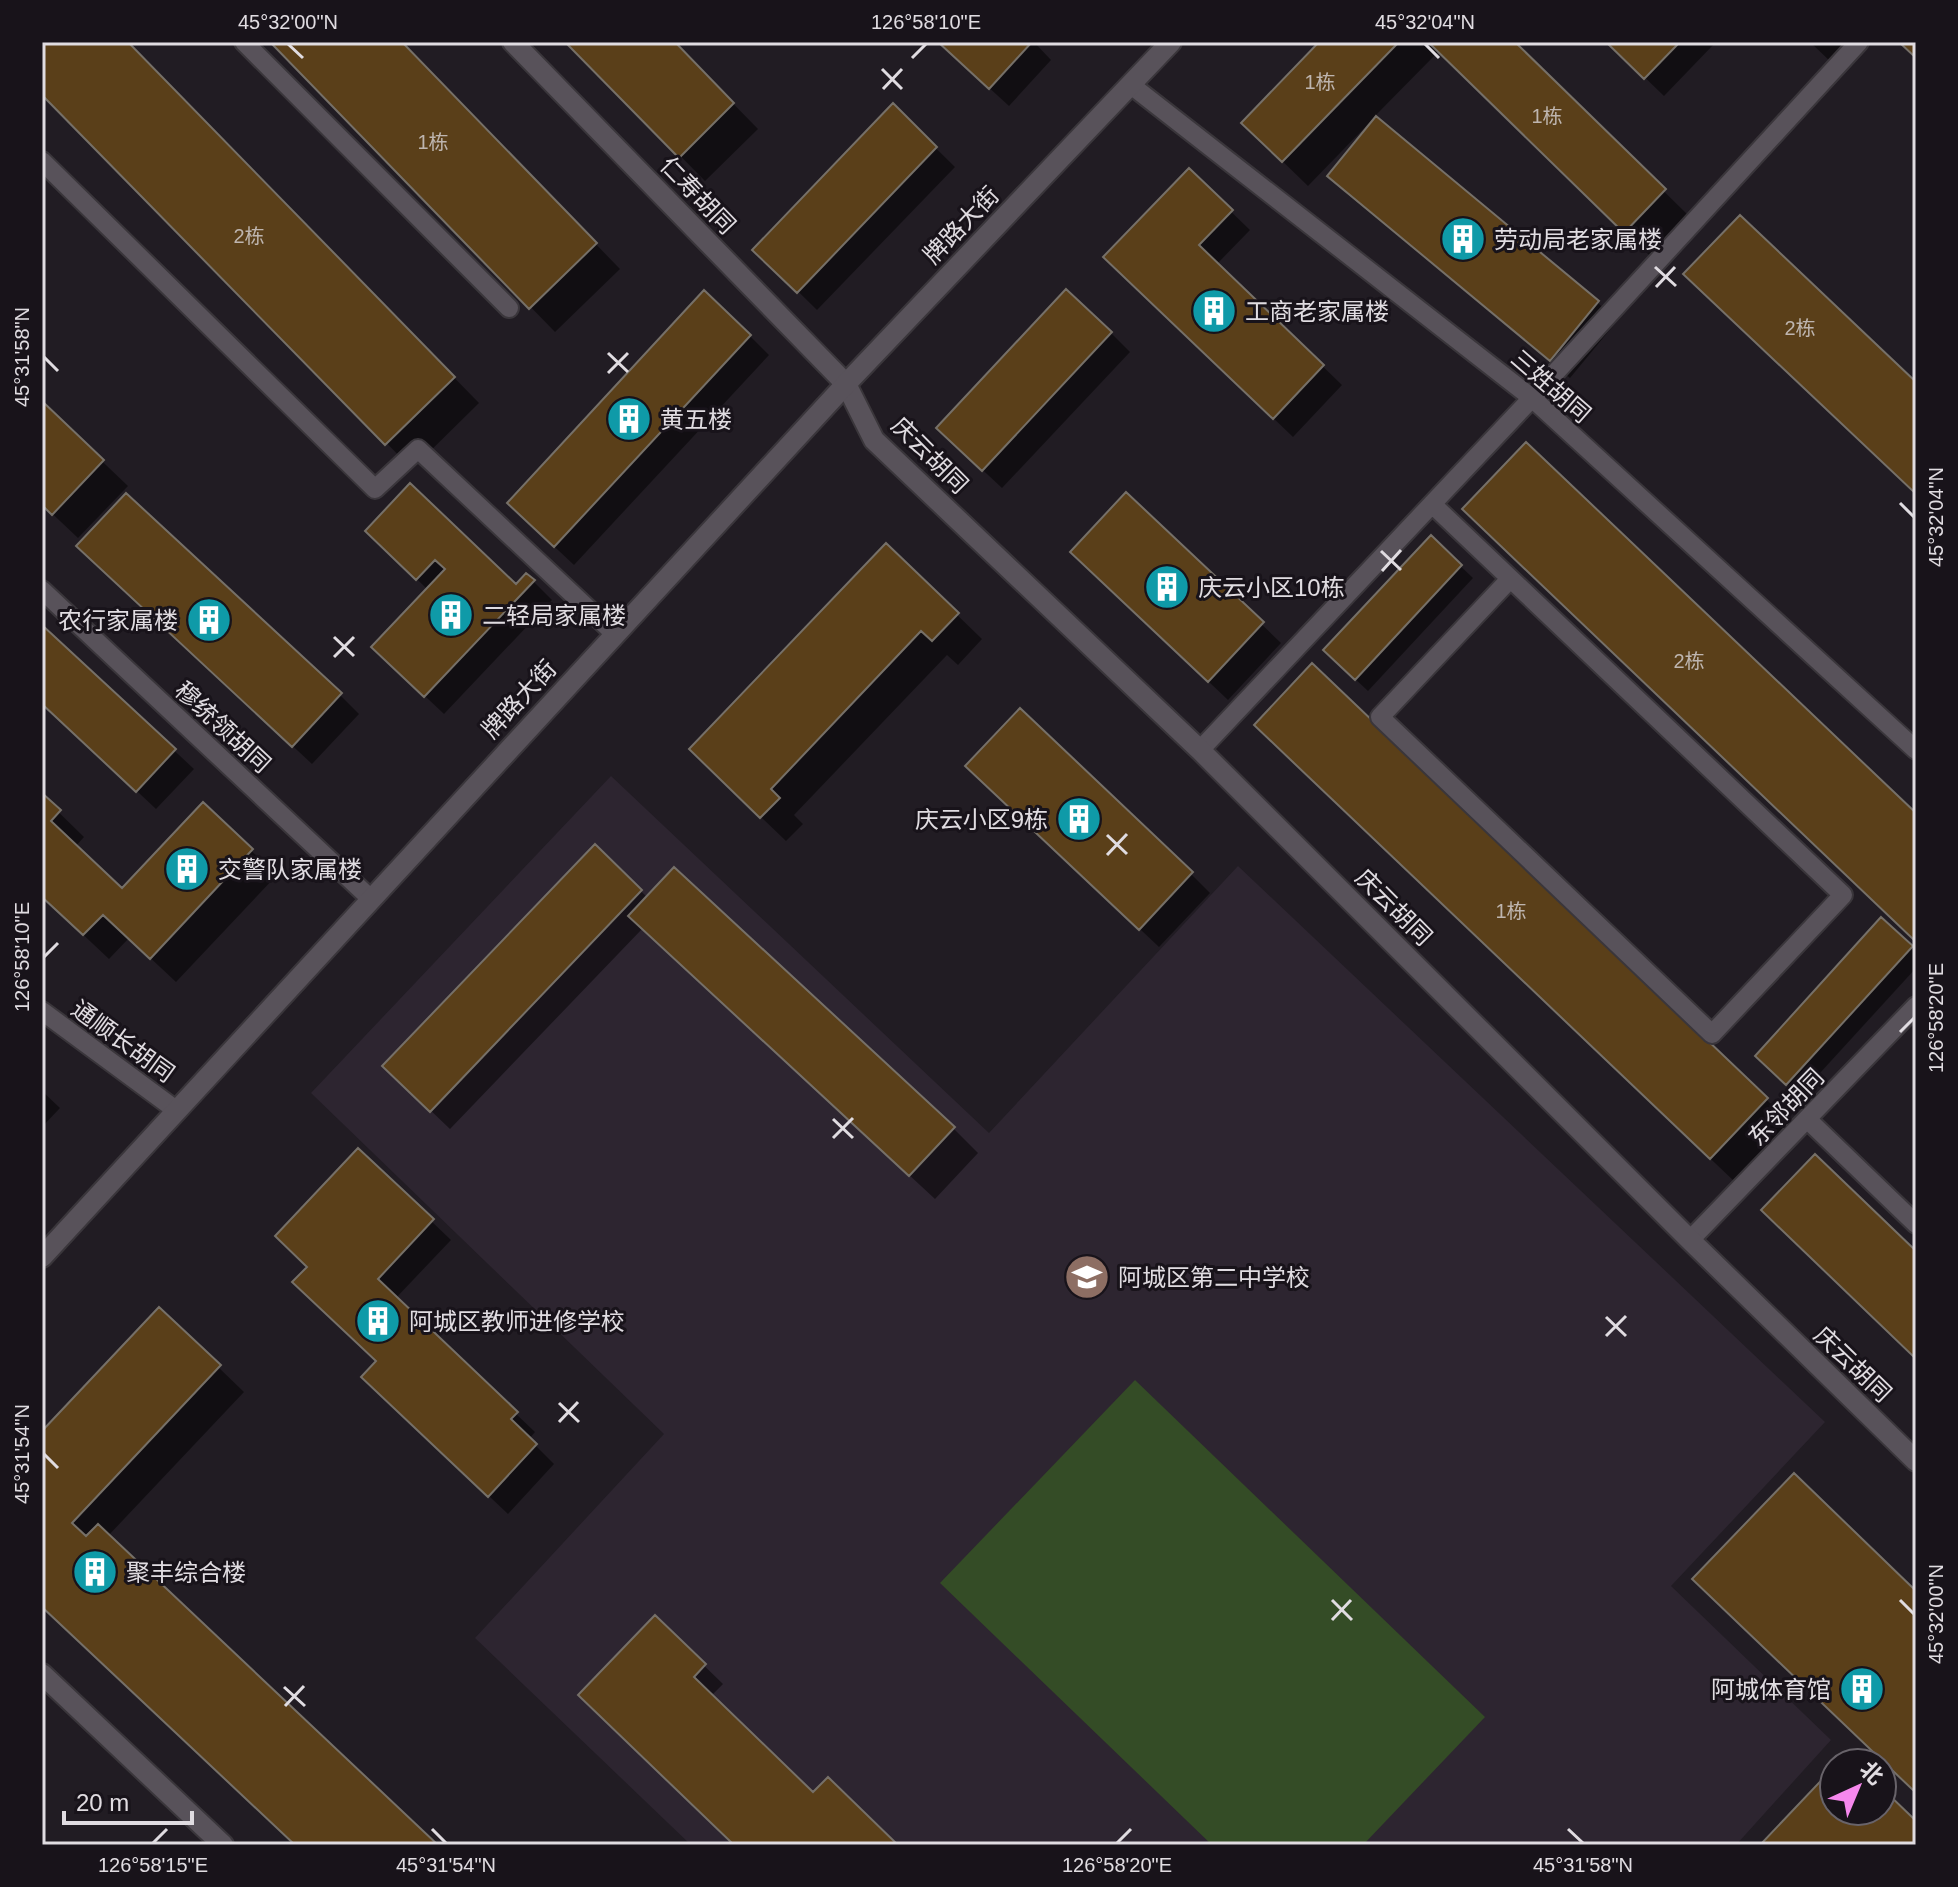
<svg xmlns="http://www.w3.org/2000/svg" width="1958" height="1887" font-family="Arial,'Noto Sans SC',sans-serif">
	<rect width="100%" height="100%" fill="#211c23"/>
	<path fill="#2d2530" d="M611 776 989 1133 1238 866 1825 1422 1671 1586 1831 1740 1736 1845H691L475 1638 664 1434 311 1093Z"/>
	<path fill="#344c26" d="M1135 1380 1485 1717 1363 1845H1212L940 1583Z"/>
	<path fill="#0007" d="M42 42H126L479 403 412 469 42 92Z
		M273 42H400L620 269 555 332Z
		M568 42H673L758 129 705 181Z
		M939 42H1034L1051 60 1009 106Z
		M1322 42H1512L1689 216 1650 256 1439 51 1374 117 1598 303 1617 321 1570 378 1348 195 1330 176 1375 121 1373 119 1308 186 1243 123Z
		M1608 42H1716L1664 96Z
		M1810 42H1856L1834 65Z
		M893 106 955 167 817 310 755 249Z
		M1189 171 1250 230 1217 264 1342 385 1293 437 1125 276Z
		M1111 333 1130 352 1002 488 958 447Z
		M750 336 769 355 574 565 528 522Z
		M42 404 128 486 78 538 42 504Z
		M1526 445 1916 816V940L1490 534Z
		M1127 495 1281 643 1228 700 1092 571Z
		M368 531 516 587 533 581 552 600 444 714 393 666 428 590Z
		M1431 538 1473 578 1368 691 1338 663Z
		M886 546 982 639 958 665 947 655 794 815 803 824 786 841 716 774Z
		M98 565 340 695 359 714 312 764Z
		M42 627 194 769 156 809 42 702Z
		M1281 750 1766 1099 1791 1124 1736 1183Z
		M987 785 1191 874 1210 893 1159 947Z
		M42 796 84 837 75 847 122 891 203 805 277 875 176 982 129 938 109 959 42 896Z
		M595 847 648 898 953 1128 978 1153 935 1199 643 928 450 1129 404 1085Z
		M1881 920 1916 953V968L1799 1096 1770 1068Z
		M42 1091 60 1108 42 1127Z
		M358 1151 451 1240 395 1299 535 1432 529 1439 554 1464 508 1514 382 1395 378 1361 310 1267Z
		M159 1310 244 1392 108 1536 435 1845H296L42 1606V1434Z
		M655 1618 723 1684 711 1696 813 1795 895 1845H736Z
		M1846 1757 1852 1763H1840Z"/>
	<path fill="#5a3f19" stroke="#767068" stroke-width="2" d="M42 42H128L455 377 385 445 42 95Z
		M270 42H402L597 243 529 309Z
		M565 42H675L734 103 679 158Z
		M938 42H1032L989 89Z
		M1319 42H1399L1282 162 1241 123Z
		M1428 42H1515L1666 189 1624 233Z
		M1606 42H1680L1644 79Z
		M1916 42V58L1900 43 1901 42Z
		M893 103 937 147 797 293 752 250Z
		M1376 116 1599 301 1550 361 1327 176Z
		M1189 168 1233 210 1199 245 1324 365 1273 419 1103 257Z
		M1740 215 1916 382V494L1683 274Z
		M1066 289 1112 332 982 471 936 428Z
		M704 290 751 335 554 547 507 503Z
		M42 401 104 460 52 515 42 505Z
		M1526 442 1916 813 1915 941 1462 509Z
		M410 483 516 584 526 573 535 580 424 697 371 647 445 569 435 560 416 580 365 531Z
		M1126 492 1264 622 1208 682 1070 552Z
		M126 493 342 693 292 747 76 546Z
		M1431 535 1462 565 1355 680 1323 650Z
		M886 543 959 613 932 641 921 631 771 789 780 798 760 818 689 749Z
		M42 625 176 749 136 792 42 704Z
		M1312 663 1768 1098 1710 1159 1254 725Z
		M1020 708 1193 872 1139 930 965 766Z
		M42 793 61 810 51 821 122 888 203 802 253 849 150 959 103 915 83 935 42 897Z
		M595 844 642 890 430 1112 382 1066Z
		M674 867 955 1127 909 1176 628 916Z
		M1881 917 1913 946 1786 1085 1755 1056Z
		M358 1148 434 1219 378 1279 518 1412 511 1419 537 1444 488 1497 361 1377 376 1361 292 1282 307 1267 275 1236Z
		M1815 1154 1916 1251V1359L1761 1210Z
		M159 1307 221 1365 72 1523 86 1536 98 1524 438 1845H295L42 1607V1431Z
		M1794 1473 1916 1591V1788L1914 1791 1692 1579Z
		M655 1615 706 1664 694 1677 813 1792 828 1777 898 1845H734L578 1695Z
		M1834 1767V1811H1882V1788L1916 1821V1842L1913 1845H1760Z"/>
	<g fill="none" stroke-linecap="round" stroke-linejoin="round">
		<g stroke="#3a363b" stroke-width="22">
			<path id="lane" d="M244 42 509 308
				M1131 85 1532 398 1916 750
				M42 161 375 489 418 449 615 634
				M1432 504 1843 895 1712 1034 1380 717 1510 579
				M42 590 371 899
				M1200 750 1532 398 1859 42
				M42 1011 176 1110
				M1807 1119 1916 1224
				M1690 1240 1916 1006"/>
		</g>
		<g stroke="#3a363b" stroke-width="24">
			<path id="street" d="M513 42 846 384 874 440 1200 750 1690 1240 1916 1461
				M42 1674 223 1845"/>
		</g>
		<g stroke="#3a363b" stroke-width="24">
			<path id="secondary" d="M42 1257 846 384 1171 42"/>
		</g>
		<use href="#lane" stroke="#58525a" stroke-width="18"/>
		<use href="#street" stroke="#58525a" stroke-width="20"/>
		<use href="#secondary" stroke="#58525a" stroke-width="20"/>
	</g>
	<path fill="none" stroke="#e0dce1" stroke-width="3" d="M288 44 303 58M1425 44 1439 58M912 58 926 44M882 69 902 89M883 89 902 69M1655 267 1676 286M1656 287 1675 267M608 353 628 372M44 357 58 371M608 373 628 353M1900 503 1914 517M1381 551 1401 570M1382 571 1401 550M334 637 354 656M334 657 354 637M1107 835 1127 854M1107 855 1127 834M44 957 58 943M1900 1032 1914 1018M833 1119 853 1138M833 1138 853 1118M1606 1317 1626 1336M1606 1336 1626 1316M559 1403 579 1422M559 1422 578 1402M44 1454 58 1468M1332 1600 1352 1620M1900 1600 1914 1614M1332 1620 1351 1600M284 1687 305 1706M285 1706 304 1686M432 1829 446 1843M1568 1829 1583 1843M153 1843 167 1829M1117 1843 1131 1829"/>
	<defs>
		<g id="building-disc" transform="scale(2.3)"><circle r="9.5" fill="#0f9aa8" stroke="#18131a"/><path d="M-4-6H4V6H1V3H-1V6H-4ZM-2.5-4.3h1.7v1.8h-1.7ZM.8-4.3h1.7v1.8H.8ZM-2.5-1h1.7V.8h-1.7ZM.8-1h1.7V.8H.8Z" fill="#fff"/></g>
		<g id="school-disc" transform="scale(2.3)"><circle r="9.5" fill="#8d6e63" stroke="#18131a"/><path d="M0-5L7-2L0 1L-7-2ZM-4 1L0 2.5L4 1V4Q0 6-4 4Z" fill="#fff"/></g>
	</defs>
	<g fill-rule="evenodd">
		<use href="#building-disc" x="1463" y="239"/>
		<use href="#building-disc" x="1214" y="311"/>
		<use href="#building-disc" x="629" y="419"/>
		<use href="#building-disc" x="1167" y="587"/>
		<use href="#building-disc" x="451" y="615"/>
		<use href="#building-disc" x="209" y="620"/>
		<use href="#building-disc" x="1079" y="819"/>
		<use href="#building-disc" x="187" y="869"/>
		<use href="#school-disc" x="1087" y="1277"/>
		<use href="#building-disc" x="378" y="1321"/>
		<use href="#building-disc" x="95" y="1572"/>
		<use href="#building-disc" x="1862" y="1689"/>
	</g>
	<g text-anchor="middle" dominant-baseline="central" stroke-width="6" stroke-linejoin="round" paint-order="stroke">
		<g font-size="20" fill="#beb5af">
			<text x="1320" y="82">1栋</text>
			<text x="1547" y="116">1栋</text>
			<text x="433" y="142">1栋</text>
			<text x="249" y="236">2栋</text>
			<text x="1800" y="328">2栋</text>
			<text x="1689" y="661">2栋</text>
			<text x="1511" y="911">1栋</text>
		</g>
		<g font-size="24" fill="#e0dce1" stroke="#18131a">
			<text transform="translate(698 195) rotate(46)">仁寿胡同</text>
			<text transform="translate(961 225) rotate(-46)">牌路大街</text>
			<text transform="translate(1551 386) rotate(41)">三姓胡同</text>
			<text transform="translate(930 455) rotate(45)">庆云胡同</text>
			<text transform="translate(519 699) rotate(-47)">牌路大街</text>
			<text transform="translate(223 727) rotate(43)">穆统领胡同</text>
			<text transform="translate(1394 907) rotate(45)">庆云胡同</text>
			<text transform="translate(123 1041) rotate(36)">通顺长胡同</text>
			<text transform="translate(1786 1107) rotate(-46)">东邻胡同</text>
			<text transform="translate(1853 1364) rotate(44)">庆云胡同</text>
		</g>
		<g font-size="24" fill="#e0dce1" stroke="#18131a" text-anchor="start">
			<text x="1494" y="239">劳动局老家属楼</text>
			<text x="1245" y="311">工商老家属楼</text>
			<text x="660" y="419">黄五楼</text>
			<text x="1198" y="587">庆云小区10栋</text>
			<text x="482" y="615">二轻局家属楼</text>
			<text x="178" y="620" text-anchor="end">农行家属楼</text>
			<text x="1048" y="819" text-anchor="end">庆云小区9栋</text>
			<text x="218" y="869">交警队家属楼</text>
			<text x="1118" y="1277">阿城区第二中学校</text>
			<text x="409" y="1321">阿城区教师进修学校</text>
			<text x="126" y="1572">聚丰综合楼</text>
			<text x="1831" y="1689" text-anchor="end">阿城体育馆</text>
		</g>
	</g>
	<rect width="1958" height="1887" fill="none" stroke="#18131a" stroke-width="88"/>
	<g transform="translate(1858 1787) rotate(44)"><circle r="38" fill="#18131a" stroke="#68636a" stroke-width="2"/>
	<path d="M0-6L14 30L0 20L-14 30Z" fill="#f688ed"/>
	<text y="-12" font-size="22" font-weight="bold" text-anchor="middle" fill="#e0dce1">北</text>
	</g>
	<path d="M64 1811v12h128v-12" fill="none" stroke="#e0dce1" stroke-width="4"/>
	<text x="76" y="1811" font-size="24" fill="#e0dce1" stroke="#18131a" stroke-width="6" paint-order="stroke">20 m</text>
	<rect x="44" y="44" width="1870" height="1799" fill="none" stroke="#e0dce1" stroke-width="3"/>
	<g font-size="20" text-anchor="middle" fill="#e0dce1">
		<text x="288" y="29">45°32'00"N</text>
		<text x="926" y="29">126°58'10"E</text>
		<text x="1425" y="29">45°32'04"N</text>
		<text transform="translate(22 357) rotate(-90)" y="7">45°31'58"N</text>
		<text transform="translate(1936 517) rotate(-90)" y="7">45°32'04"N</text>
		<text transform="translate(22 957) rotate(-90)" y="7">126°58'10"E</text>
		<text transform="translate(1936 1018) rotate(-90)" y="7">126°58'20"E</text>
		<text transform="translate(22 1454) rotate(-90)" y="7">45°31'54"N</text>
		<text transform="translate(1936 1614) rotate(-90)" y="7">45°32'00"N</text>
		<text x="153" y="1872">126°58'15"E</text>
		<text x="446" y="1872">45°31'54"N</text>
		<text x="1117" y="1872">126°58'20"E</text>
		<text x="1583" y="1872">45°31'58"N</text>
	</g>
</svg>
